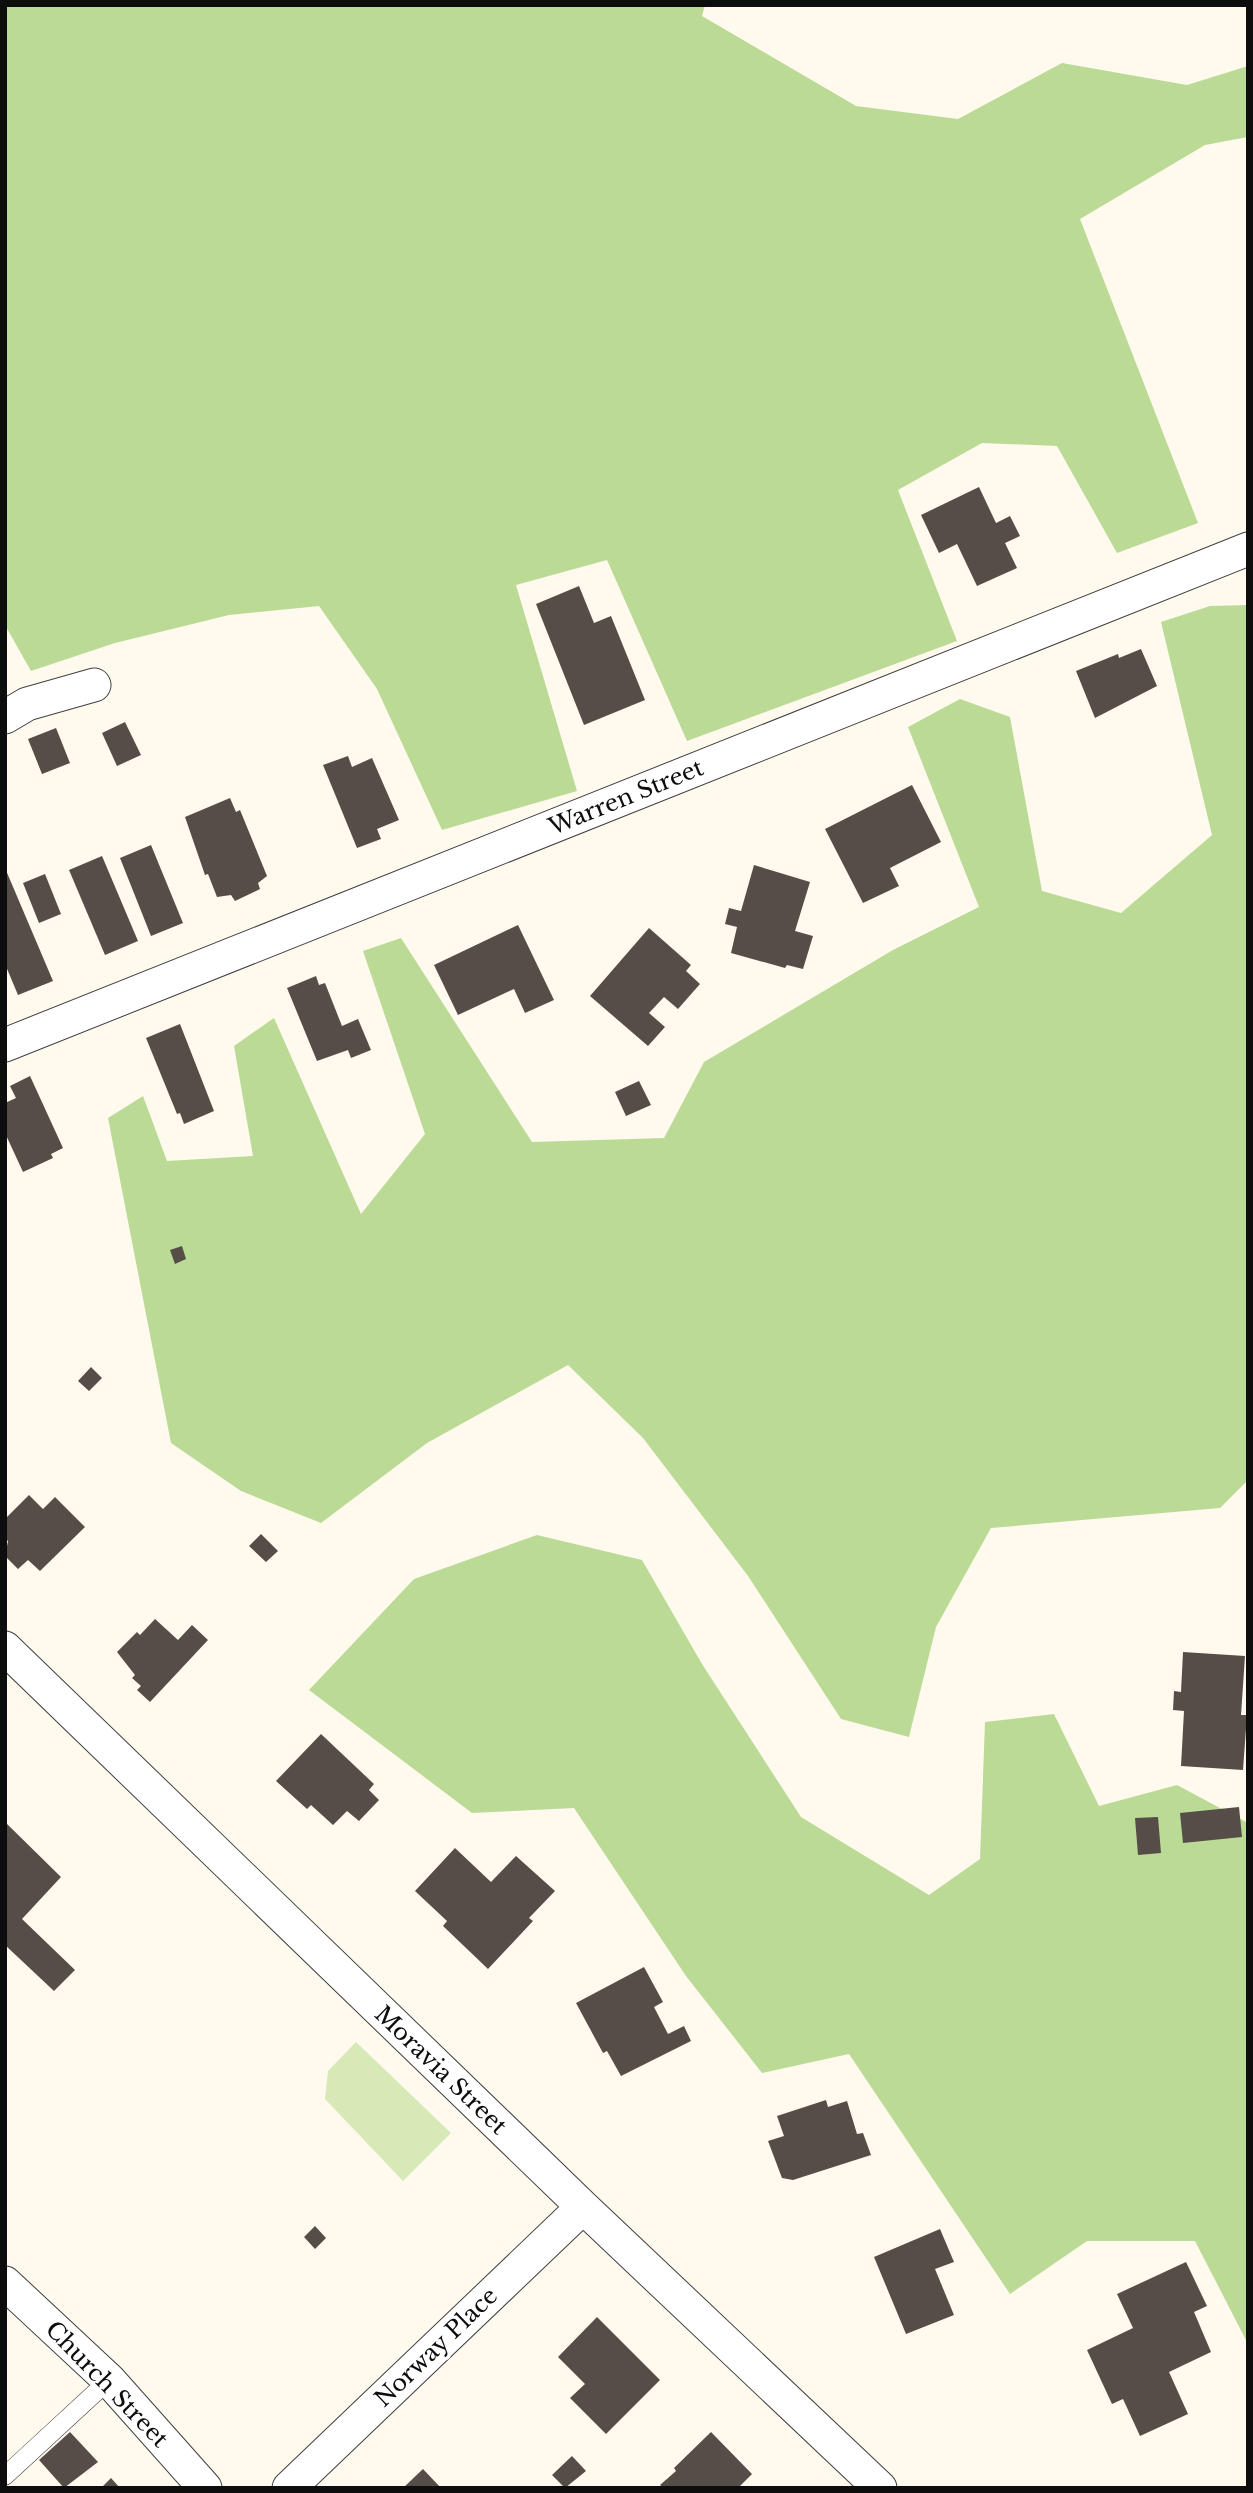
<svg xmlns="http://www.w3.org/2000/svg" width="1253" height="2493" font-family="'Libre Baskerville',serif">
	<rect width="100%" height="100%" fill="#fffaed"/>
	<path fill="#d6e9b7" d="M356 2042 451 2133 403 2181 325 2099 328 2071Z"/>
	<path fill="#bbda96" d="M5 5H705L702 16 856 106 958 119 1062 63 1187 85 1248 66V137L1205 145 1080 219 1198 523 1117 553 1057 446 982 443 898 490 957 641 687 741 607 560 516 585 577 791 442 830 377 689 319 606 229 615 115 643 31 671 5 625Z
		M1248 605V1480L1220 1508 991 1528 936 1627 909 1737 841 1719 748 1576 643 1438 568 1365 427 1443 321 1523 241 1491 171 1443 108 1118 143 1096 167 1161 253 1156 234 1046 274 1018 361 1214 425 1134 363 951 401 938 532 1142 664 1138 704 1062 893 950 979 907 908 727 960 699 1010 717 1042 891 1121 913 1212 835 1161 622 1210 606Z
		M537 1535 642 1560 702 1664 801 1817 929 1895 980 1859 985 1722 1054 1714 1099 1806 1177 1785 1248 1823V2344L1195 2241H1087L1010 2294 849 2054 762 2073 686 1976 574 1808 472 1813 309 1690 414 1579Z"/>
	<path fill="#564d49" d="M979 487 996 523 1010 516 1020 536 1005 543 1017 568 977 586 957 544 939 553 921 515Z
		M579 586 594 623 611 616 645 700 584 725 536 604Z
		M1141 649 1157 686 1095 718 1076 671 1118 654 1119 658Z
		M125 722 141 755 117 766 102 733Z
		M56 728 70 763 42 774 28 739Z
		M348 756 352 767 372 758 399 820 377 829 381 839 357 848 323 765Z
		M912 785 941 842 890 868 899 886 863 903 825 829Z
		M230 798 236 812 240 810 267 876 258 883 260 889 235 901 231 895 217 897 208 874 205 875 185 817Z
		M151 845 183 923 151 936 120 858Z
		M102 856 138 941 105 955 69 870Z
		M754 865 810 882 795 931 813 936 803 969 787 965 785 968 731 953 737 927 725 924 729 908 741 911Z
		M5 868 53 981 18 995 5 964Z
		M45 874 61 914 39 923 23 883Z
		M518 925 554 1000 525 1013 514 989 458 1015 434 965Z
		M649 928 691 965 686 971 700 984 678 1009 664 997 649 1013 665 1027 648 1046 590 996Z
		M316 976 319 985 325 983 342 1026 358 1019 371 1050 351 1058 348 1050 317 1061 287 988Z
		M180 1024 214 1111 184 1124 180 1113 177 1114 146 1038Z
		M30 1076 63 1148 51 1154 53 1158 23 1172 5 1133V1103L16 1098 10 1086Z
		M639 1081 651 1105 626 1116 615 1092Z
		M182 1246 186 1259 175 1264 170 1250Z
		M91 1367 102 1378 89 1391 78 1381Z
		M29 1495 43 1509 55 1497 85 1527 40 1571 28 1560 18 1569 5 1556 8 1541 5 1538V1519Z
		M261 1534 278 1551 266 1562 249 1546Z
		M155 1619 178 1640 192 1625 208 1640 150 1702 137 1690 141 1686 132 1678 135 1675 117 1652 137 1632 140 1635Z
		M1183 1652 1245 1656 1241 1715H1247L1243 1770 1181 1766 1184 1711 1173 1710 1174 1691 1181 1692Z
		M321 1734 374 1784 369 1790 379 1800 359 1821 347 1811 333 1825 311 1805 307 1809 276 1781Z
		M1239 1807 1242 1837 1183 1843 1180 1813Z
		M1158 1817 1161 1853 1138 1855 1135 1818Z
		M5 1822 61 1877 22 1919 75 1970 54 1991 5 1945Z
		M455 1848 491 1882 516 1856 555 1891 529 1918 533 1921 488 1969 443 1926 447 1921 415 1891Z
		M644 1967 663 2002 654 2007 668 2034 684 2026 691 2041 621 2076 607 2051 603 2053 576 2003Z
		M826 2100 828 2107 847 2101 857 2134 863 2133 871 2155 793 2180 782 2178 768 2141 784 2136 777 2116Z
		M315 2226 326 2238 315 2249 304 2237Z
		M940 2229 954 2262 935 2269 954 2315 906 2334 874 2257Z
		M1186 2262 1207 2306 1194 2312 1211 2352 1169 2372 1188 2414 1140 2436 1123 2399 1112 2404 1087 2350 1133 2328 1117 2294Z
		M597 2317 660 2380 606 2434 570 2398 585 2384 558 2357Z
		M70 2432 98 2462 64 2488 39 2460Z
		M711 2432 752 2474 738 2488H663L660 2485 676 2471 674 2468Z
		M572 2456 586 2471 565 2488 552 2475Z
		M423 2469 441 2488H403Z
		M111 2478 120 2488H101Z"/>
	<g fill="none" stroke-linecap="round" stroke-linejoin="round">
		<g stroke="#404040" stroke-width="19">
			<path id="service" d="M5 2476 109 2380"/>
		</g>
		<g stroke="#404040" stroke-width="35">
			<path id="minor" d="M5 717 27 704 94 685
				M5 1045 1248 549
				M5 1648 583 2207 880 2488
				M5 2283 109 2380 205 2488
				M289 2488 583 2207"/>
		</g>
		<use href="#service" stroke="#fff" stroke-width="18"/>
		<use href="#minor" stroke="#fff" stroke-width="33"/>
	</g>
	<g text-anchor="middle" dominant-baseline="central" stroke-width="7" stroke-linejoin="round" paint-order="stroke">
		<g font-size="23" fill="#0d0d0d" stroke="#fff">
			<text transform="translate(626 797) rotate(-22)">Warren Street</text>
			<text transform="translate(441 2070) rotate(44)">Moravia Street</text>
			<text transform="translate(436 2347) rotate(-44)">Norway Place</text>
			<text transform="translate(107 2384) rotate(46)">Church Street</text>
		</g>
	</g>
	<rect width="1253" height="2493" fill="none" stroke="#0d0d0d" stroke-width="14"/>
</svg>
